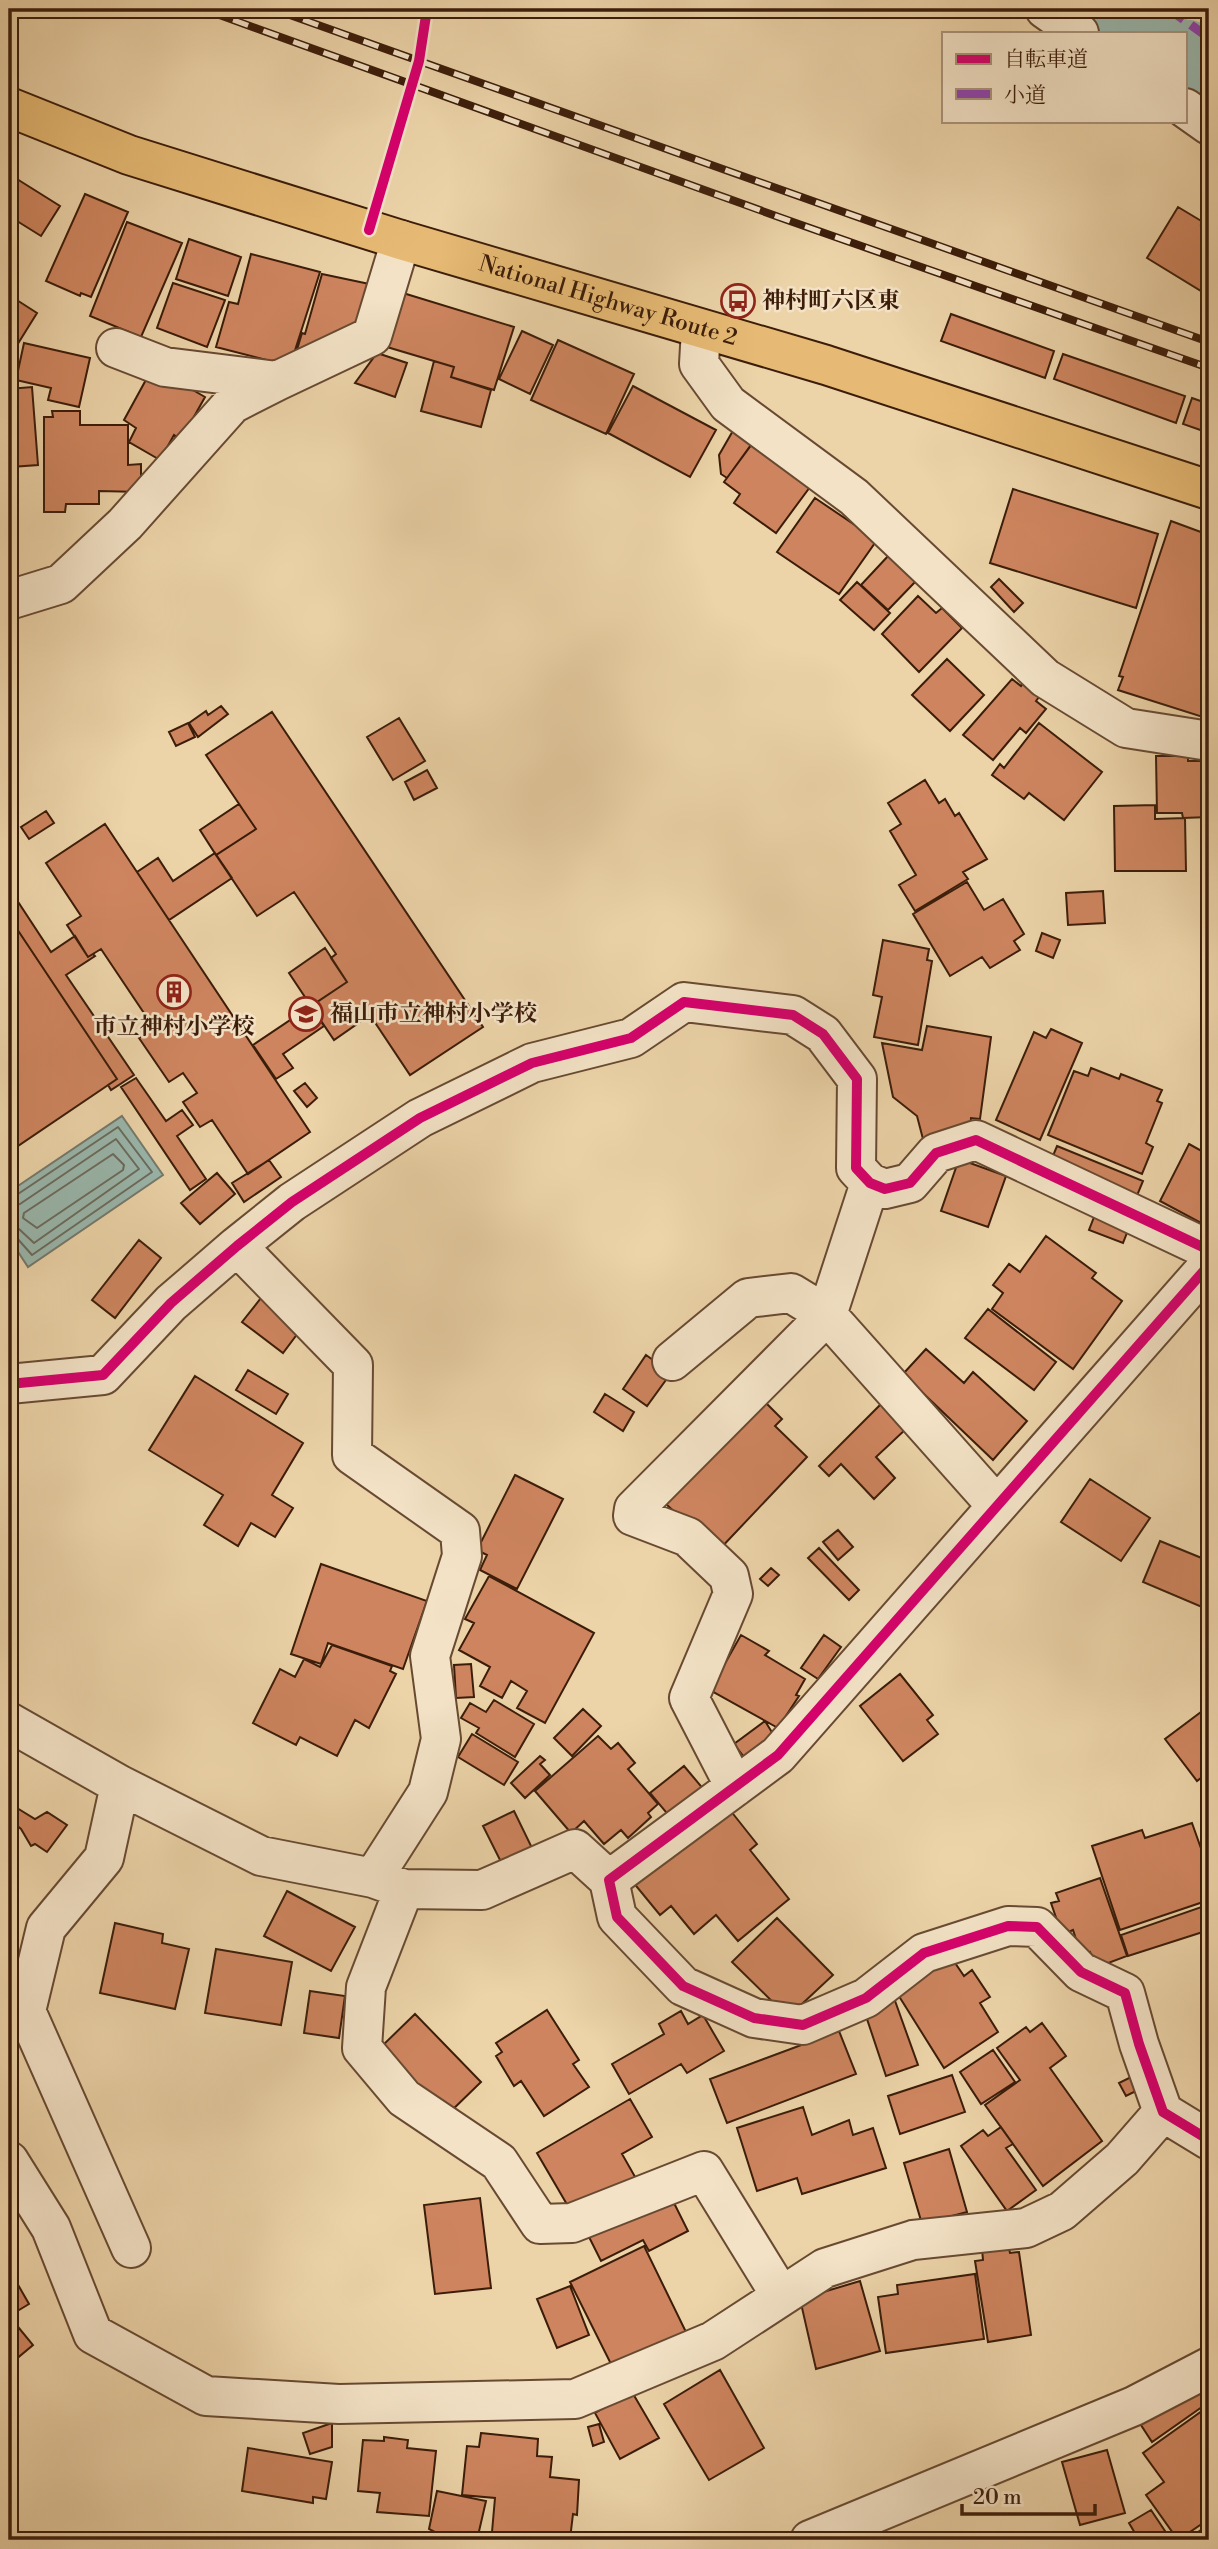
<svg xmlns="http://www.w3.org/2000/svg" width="1218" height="2549" font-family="'Libre Bodoni','Noto Serif JP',serif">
	<rect width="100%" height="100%" fill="#ecd3a8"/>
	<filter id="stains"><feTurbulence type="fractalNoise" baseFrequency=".00286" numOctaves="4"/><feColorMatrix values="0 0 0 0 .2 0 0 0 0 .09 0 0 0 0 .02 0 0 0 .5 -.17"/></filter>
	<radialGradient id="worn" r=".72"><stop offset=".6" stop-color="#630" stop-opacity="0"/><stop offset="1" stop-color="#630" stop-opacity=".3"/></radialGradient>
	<path fill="#99b7ad" stroke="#74796c" stroke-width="2" d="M122 1116 163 1175 28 1267 9 1238V1192Z"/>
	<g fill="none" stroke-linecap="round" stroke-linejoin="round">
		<path stroke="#6a6a5c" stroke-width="2" d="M113 1154 124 1165 123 1170 37 1228 23 1218 24 1213Z
			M9 1197 15 1196 118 1127 152 1172 32 1255 16 1237 9 1235
			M9 1206 20 1204 116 1139 139 1169 34 1243 19 1229 9 1227"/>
		<path stroke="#99b7ad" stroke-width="79" d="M1117 9 1150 33
			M1185 59 1209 77"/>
	</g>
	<path fill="#ce855f" stroke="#3c1d0a" stroke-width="2" d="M9 174 60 206 41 236 9 216Z
		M85 194 128 212 91 297 81 293 80 296 46 281Z
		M1178 207 1203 222 1201 225 1209 230V289L1206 294 1147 258Z
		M127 222 182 243 141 337 90 316Z
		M189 239 241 257 228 296 176 279Z
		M251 254 320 272 290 366 216 347 229 302 238 304Z
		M322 274 379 286 370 325 293 363 302 333 305 334Z
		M173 283 225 300 207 347 157 328Z
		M403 293 514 327 494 390 451 377 454 367 387 347Z
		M9 295 37 313 9 358Z
		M951 314 1054 351 1045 378 941 341Z
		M522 331 553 345 530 394 499 379Z
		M558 340 634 374 606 434 531 400Z
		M24 343 90 358 79 407 48 400 51 388 16 380Z
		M377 353 407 363 395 397 355 383Z
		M1063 354 1185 396 1176 423 1054 379Z
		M434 361 454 367 451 377 491 390 481 427 421 411Z
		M153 367 205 397 181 440 174 435 160 460 129 442 136 428 124 420Z
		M633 386 716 430 690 477 608 433Z
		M32 387 38 465 11 467 9 471V389Z
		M1192 398 1209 404V433L1183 424Z
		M52 411H80V425H128V465L141 464V492L99 491V504H66L65 512H44V417H53Z
		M734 429 753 442 727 478 721 474 719 455Z
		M752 444 810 487 776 533 734 503 740 494 724 482Z
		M1013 489 1158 534 1136 608 990 563Z
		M815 498 877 540 839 594 777 552Z
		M1171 521 1209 535V719L1118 690 1123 677 1119 676Z
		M889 555 916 581 888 610 861 585Z
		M999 579 1023 603 1014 612 991 587Z
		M857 582 890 613 874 630 840 600Z
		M918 596 936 613 942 608 962 628 919 672 882 634Z
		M947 659 984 695 950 731 912 695Z
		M1012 679 1021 686 1024 682 1039 697 1036 701 1046 709 1026 733 1020 728 993 760 963 735Z
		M221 706 228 714 198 737 189 723 206 711 208 715Z
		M272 712 483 1027 410 1075 370 1015 334 1040 311 1006 347 982 331 958 336 954 294 892 257 916 216 855 256 829 206 755Z
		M399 718 425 761 393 780 367 737Z
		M188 723 195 737 176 746 169 732Z
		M1039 723 1102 772 1064 820 1029 793 1024 799 992 775 1000 764 1004 768Z
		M1156 756H1188V761H1209V817L1183 818 1182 813H1157Z
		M427 770 437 788 414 800 405 782Z
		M925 780 939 803 945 799 955 816 959 813 987 859 963 872 968 879 915 911 899 885 916 875 890 831 901 824 888 803Z
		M239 804 256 829 216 855 200 830Z
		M1155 805V819L1185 818 1186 871H1115L1114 806Z
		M46 811 54 823 29 839 21 827Z
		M105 824 310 1132 248 1174 212 1120 200 1127 183 1102 197 1093 183 1073 169 1082 139 1038 154 1028 101 949 88 957 67 925 81 916 46 863Z
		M215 853 232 878 169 920 137 872 158 858 173 881Z
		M967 882 984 910 1003 899 1024 934 1014 941 1020 950 990 968 982 957 950 976 913 914Z
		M9 888 51 952 75 936 88 957 93 954 95 956 66 975 134 1075 111 1090 108 1085 117 1079 9 917Z
		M1103 891 1105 923 1068 925 1066 893Z
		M9 917 117 1079 9 1152Z
		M1042 933 1060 940 1053 958 1036 951Z
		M883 940 929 949 927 960 932 961 918 1045 874 1037 882 997 873 995Z
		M325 948 347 982 311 1006 289 973Z
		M311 1006 324 1026 283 1054 293 1068 276 1079 253 1045Z
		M927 1026 991 1037 980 1119 971 1118 970 1129 923 1139 917 1116 893 1097 882 1043 922 1050Z
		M1051 1029 1082 1043 1040 1140 996 1120 1034 1032 1046 1038Z
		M1091 1068 1119 1079 1121 1074 1162 1090 1157 1101 1162 1103 1146 1143 1153 1147 1142 1174 1048 1135 1074 1071 1088 1076Z
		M136 1078 166 1121 182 1110 193 1125 177 1136 206 1179 190 1190 121 1087Z
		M305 1083 317 1098 307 1107 294 1091Z
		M1189 1144 1209 1155V1208L1201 1223 1160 1201Z
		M1057 1146 1143 1181 1136 1198 1050 1163Z
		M959 1159 1006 1176 988 1227 941 1211Z
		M269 1160 281 1177 244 1202 232 1183Z
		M217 1173 235 1194 200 1224 181 1203Z
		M1096 1212 1130 1225 1123 1243 1089 1230Z
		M1046 1236 1096 1273 1092 1278 1122 1301 1073 1369 992 1309 1003 1293 993 1285 1009 1264 1020 1272Z
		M139 1240 161 1258 115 1318 92 1300Z
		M261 1298 301 1329 283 1353 242 1322Z
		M988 1309 1056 1362 1034 1390 965 1338Z
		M926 1349 964 1383 973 1372 1027 1421 993 1460 903 1374Z
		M646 1355 671 1373 647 1406 623 1389Z
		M248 1370 288 1394 276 1414 236 1390Z
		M195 1376 303 1443 272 1495 293 1508 275 1537 251 1523 238 1546 204 1525 223 1495 149 1450Z
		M605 1394 634 1412 623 1431 594 1412Z
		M765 1402 782 1419 775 1426 807 1457 717 1552 666 1504Z
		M883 1402 907 1428 876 1457 895 1478 874 1499 841 1464 829 1476 819 1466Z
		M515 1475 563 1499 517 1589 480 1570 487 1555 477 1550Z
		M1090 1479 1150 1518 1121 1561 1061 1522Z
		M838 1530 853 1547 838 1560 823 1542Z
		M1160 1541 1209 1561V1610L1143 1582Z
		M819 1548 859 1590 849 1600 808 1558Z
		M321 1564 427 1601 403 1669 328 1643 321 1664 291 1654Z
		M771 1568 779 1575 768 1586 760 1579Z
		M489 1576 594 1633 545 1723 517 1708 527 1691 511 1681 502 1698 480 1686 490 1667 459 1650 474 1623 465 1619Z
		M741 1635 769 1651 765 1655 805 1679 796 1695 799 1696 778 1728 710 1690Z
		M824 1635 841 1647 818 1679 801 1668Z
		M332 1645 392 1666 390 1671 396 1674 369 1728 355 1720 337 1756 300 1737 296 1745 253 1723 280 1669 295 1677 304 1659 320 1667Z
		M471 1664 474 1697 456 1698 454 1665Z
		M900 1674 933 1715 927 1720 938 1734 903 1761 860 1706Z
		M494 1700 534 1724 515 1757 476 1733 479 1728 461 1718 470 1703 486 1712Z
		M1209 1706V1789L1201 1778 1197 1781 1165 1739Z
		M583 1709 601 1726 572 1756 554 1738Z
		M765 1721 773 1734 744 1757 734 1744Z
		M472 1734 518 1762 504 1785 458 1757Z
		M598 1736 611 1749 618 1743 635 1763 628 1769 658 1804 648 1813 651 1817 628 1838 621 1830 604 1844 584 1821 571 1833 535 1791Z
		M540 1756 545 1760 540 1764 550 1775 525 1798 511 1783Z
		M684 1766 705 1791 670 1817 650 1793Z
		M17 1808 35 1819 47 1812 67 1825 47 1852 35 1844 31 1846 21 1829 9 1819Z
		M730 1810 757 1844 750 1850 789 1899 738 1941 716 1915 694 1934 671 1906 660 1915 632 1881Z
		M514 1811 533 1850 503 1866 483 1826Z
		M1192 1823 1209 1871 1204 1873 1209 1900 1120 1930 1092 1846 1142 1830 1145 1838Z
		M1100 1878 1127 1956 1095 1968 1090 1952 1081 1955 1073 1930 1062 1935 1051 1903 1059 1901 1056 1893Z
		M287 1891 355 1927 331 1971 264 1936Z
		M1207 1905 1209 1930 1128 1956 1121 1935Z
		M777 1918 833 1975 788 2017 732 1962Z
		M115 1923 163 1934 162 1943 189 1949 175 2009 100 1993Z
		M216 1949 292 1962 281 2025 205 2013Z
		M951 1957 964 1976 972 1970 990 1997 980 2003 998 2032 944 2068 897 1993Z
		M310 1991 345 1996 339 2038 304 2033Z
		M894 1998 918 2065 886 2076 864 2010Z
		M547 2010 579 2060 573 2064 589 2087 544 2116 521 2081 514 2086 496 2056 502 2052 496 2043Z
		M681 2011 688 2024 703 2015 724 2051 687 2073 681 2064 629 2094 612 2064 664 2034 659 2024Z
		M415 2014 481 2082 446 2116 380 2048Z
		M1042 2023 1066 2056 1050 2068 1102 2141 1043 2186 985 2105 1020 2080 997 2048 1026 2027 1030 2032Z
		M839 2031 856 2074 727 2123 710 2079Z
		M993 2050 1015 2082 981 2104 960 2072Z
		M952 2075 965 2112 900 2134 888 2096Z
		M1131 2077 1138 2090 1126 2096 1119 2083Z
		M630 2099 652 2137 622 2154 638 2182 572 2213 537 2153Z
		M803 2107 812 2135 849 2120 853 2135 873 2128 886 2168 802 2194 797 2178 757 2191 737 2128Z
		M1001 2127 1013 2144 1006 2148 1036 2190 1007 2211 961 2146 983 2130 988 2136Z
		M949 2149 967 2212 922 2224 904 2163Z
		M670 2195 688 2231 649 2251 643 2240 601 2261 587 2233Z
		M480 2198 491 2288 435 2294 424 2205Z
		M1008 2245 1010 2253 1019 2252 1031 2335 988 2342 975 2261 983 2260 982 2249Z
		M644 2246 686 2332 613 2368 570 2282Z
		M9 2269 29 2304 9 2316Z
		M975 2274 984 2339 886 2353 878 2297 898 2294 897 2285Z
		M860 2281 880 2351 816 2369 800 2299Z
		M570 2286 589 2335 557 2348 537 2299Z
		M14 2322 33 2345 9 2365V2326Z
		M720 2370 764 2448 709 2480 664 2404Z
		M1197 2382 1209 2402 1152 2442 1139 2422Z
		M632 2392 659 2438 620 2459 595 2413Z
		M1209 2406V2519L1178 2540 1146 2495 1164 2482 1143 2453Z
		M332 2423V2447L310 2454 303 2433Z
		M599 2424 604 2442 593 2446 588 2427Z
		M481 2433 538 2439 537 2456 552 2457 550 2477 579 2480 577 2515 573 2514 570 2539 546 2536V2540L507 2539 508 2533 492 2532 495 2498 462 2495 467 2446 479 2447Z
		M384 2437 408 2440 407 2448 436 2451 429 2516 377 2512 380 2493 358 2491 363 2440 384 2441Z
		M248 2448 332 2462 326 2499 313 2497V2503L242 2491Z
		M1107 2450 1125 2513 1080 2525 1062 2462Z
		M437 2491 486 2501 477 2540H450L429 2529Z
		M1151 2510 1171 2540H1139L1129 2523Z
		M1209 2524V2540H1192L1190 2538Z"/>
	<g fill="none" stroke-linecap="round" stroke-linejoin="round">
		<g stroke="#684a32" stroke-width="42">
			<path id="street" d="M1045 9 1079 33
				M1185 108 1209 125
				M701 329 699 364 728 404 854 497 1045 678 1126 728 1209 741
				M116 348 165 367 277 381 372 336 401 240
				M9 600 61 584 125 524 232 404 277 381
				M237 1246 353 1365 352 1455 460 1531 462 1556 430 1656 441 1739 428 1792 373 1878
				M1209 1265 778 1755 609 1880 617 1917 683 1986 754 2018 803 2025 866 1998 924 1953 1008 1926 1037 1927 1081 1972 1125 1993 1139 2044 1163 2112 1209 2140
				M672 1361 748 1298 791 1293 827 1315 997 1506
				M9 1384 103 1375 171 1303 237 1246 292 1202 420 1118 532 1063 631 1038 684 1002 793 1015 823 1034 857 1079 856 1168 870 1183 885 1189 910 1183 936 1153 976 1140 1209 1250
				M9 1722 120 1785 261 1856 373 1878 404 1889 482 1890 575 1849 609 1880
				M735 1787 689 1698 733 1594 729 1576 688 1537 633 1516 634 1509 827 1315 870 1183
				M404 1889 366 1987 362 2048 404 2098 499 2162 540 2224 572 2223 704 2171 781 2296
				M26 2011 131 2248
				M9 2023 26 2011 46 1928 104 1858 120 1785
				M9 2161 51 2228 93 2334 206 2396 339 2404 575 2399 713 2341 825 2268 913 2240 1026 2228 1062 2211 1122 2159 1163 2112
				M810 2540 1134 2406 1209 2367"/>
		</g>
		<g stroke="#3c1d0a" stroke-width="42">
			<g id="highway">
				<path id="s1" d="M9 107 129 155 401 240 826 365 1209 490"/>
			</g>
		</g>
		<use href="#street" stroke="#f3e2c6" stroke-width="38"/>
		<use href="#highway" stroke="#e6ba74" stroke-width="38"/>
		<g stroke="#3c1d0a" stroke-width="8">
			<path id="rail" d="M203 9 790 221 1209 368
				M273 9 1209 342"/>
		</g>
		<use href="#rail" stroke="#f3e2c6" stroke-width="5" stroke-dasharray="16" stroke-linecap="butt"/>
		<path stroke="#8e44ad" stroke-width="9" stroke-dasharray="18 9" stroke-linecap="butt" d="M1169 9 1209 38"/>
		<g stroke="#f3e2c6" stroke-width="15">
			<path id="cycleway" d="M369 230 419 61 427 9
				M1209 1265 778 1755 609 1880 617 1917 683 1986 754 2018 803 2025 866 1998 924 1953 1008 1926 1037 1927 1081 1972 1125 1993 1139 2044 1163 2112 1209 2140
				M9 1384 103 1375 171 1303 237 1246 292 1202 420 1118 532 1063 631 1038 684 1002 793 1015 823 1034 857 1079 856 1168 870 1183 885 1189 910 1183 936 1153 976 1140 1209 1250"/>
		</g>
		<use href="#cycleway" stroke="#d6006c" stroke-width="10"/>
	</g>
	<defs>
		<g id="bus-ring" transform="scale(1.75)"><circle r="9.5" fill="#f3e2c6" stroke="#8f2418" stroke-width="1.5"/><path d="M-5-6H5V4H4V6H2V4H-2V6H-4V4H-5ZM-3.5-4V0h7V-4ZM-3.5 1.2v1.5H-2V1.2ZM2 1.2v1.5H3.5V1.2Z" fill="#8f2418"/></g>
		<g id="building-ring" transform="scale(1.75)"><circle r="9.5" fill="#f3e2c6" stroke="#8f2418" stroke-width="1.5"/><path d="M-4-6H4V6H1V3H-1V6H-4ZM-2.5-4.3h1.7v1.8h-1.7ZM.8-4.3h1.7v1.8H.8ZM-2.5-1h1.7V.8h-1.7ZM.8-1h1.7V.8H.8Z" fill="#8f2418"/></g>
		<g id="school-ring" transform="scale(1.75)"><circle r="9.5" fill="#f3e2c6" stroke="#8f2418" stroke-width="1.5"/><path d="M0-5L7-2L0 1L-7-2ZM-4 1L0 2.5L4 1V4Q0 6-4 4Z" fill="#8f2418"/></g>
	</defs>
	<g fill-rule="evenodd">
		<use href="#bus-ring" x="738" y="301"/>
		<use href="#building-ring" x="174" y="992"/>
		<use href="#school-ring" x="306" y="1014"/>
	</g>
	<g text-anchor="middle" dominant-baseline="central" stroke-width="5" stroke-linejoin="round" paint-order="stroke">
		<g font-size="23" fill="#3c1d0a" stroke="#f3e2c6">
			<text stroke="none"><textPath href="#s1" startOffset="630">National Highway Route 2</textPath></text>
		</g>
		<g font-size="23" font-weight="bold" fill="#3c1d0a" stroke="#f3e2c6" text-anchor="start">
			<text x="762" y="301">神村町六区東</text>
			<text x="330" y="1014">福山市立神村小学校</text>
			<text x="174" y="1027" text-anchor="middle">市立神村小学校</text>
		</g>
	</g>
	<rect width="1218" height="2549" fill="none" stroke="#ecd3a8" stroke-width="35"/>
	<rect x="10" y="10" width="1197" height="2528" fill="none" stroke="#3c1d0a" stroke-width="3.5"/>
	<rect x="18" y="18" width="1183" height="2514" fill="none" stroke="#3c1d0a" stroke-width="2"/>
	<rect x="942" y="32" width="245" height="91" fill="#f3e2c6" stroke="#aa937b" stroke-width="2"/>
	<rect x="956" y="54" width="35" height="10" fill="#d6006c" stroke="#aa937b" stroke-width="2"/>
	<text x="1004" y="66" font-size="21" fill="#3c1d0a">自転車道</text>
	<rect x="956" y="89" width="35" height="10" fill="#8e44ad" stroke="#aa937b" stroke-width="2"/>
	<text x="1004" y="102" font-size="21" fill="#3c1d0a">小道</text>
	<path d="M962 2504v10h133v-10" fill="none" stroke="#3c1d0a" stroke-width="3.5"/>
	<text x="973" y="2504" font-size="21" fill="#3c1d0a" stroke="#f3e2c6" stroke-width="5" paint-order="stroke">20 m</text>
	<rect width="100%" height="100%" filter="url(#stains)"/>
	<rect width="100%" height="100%" fill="url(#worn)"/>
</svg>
